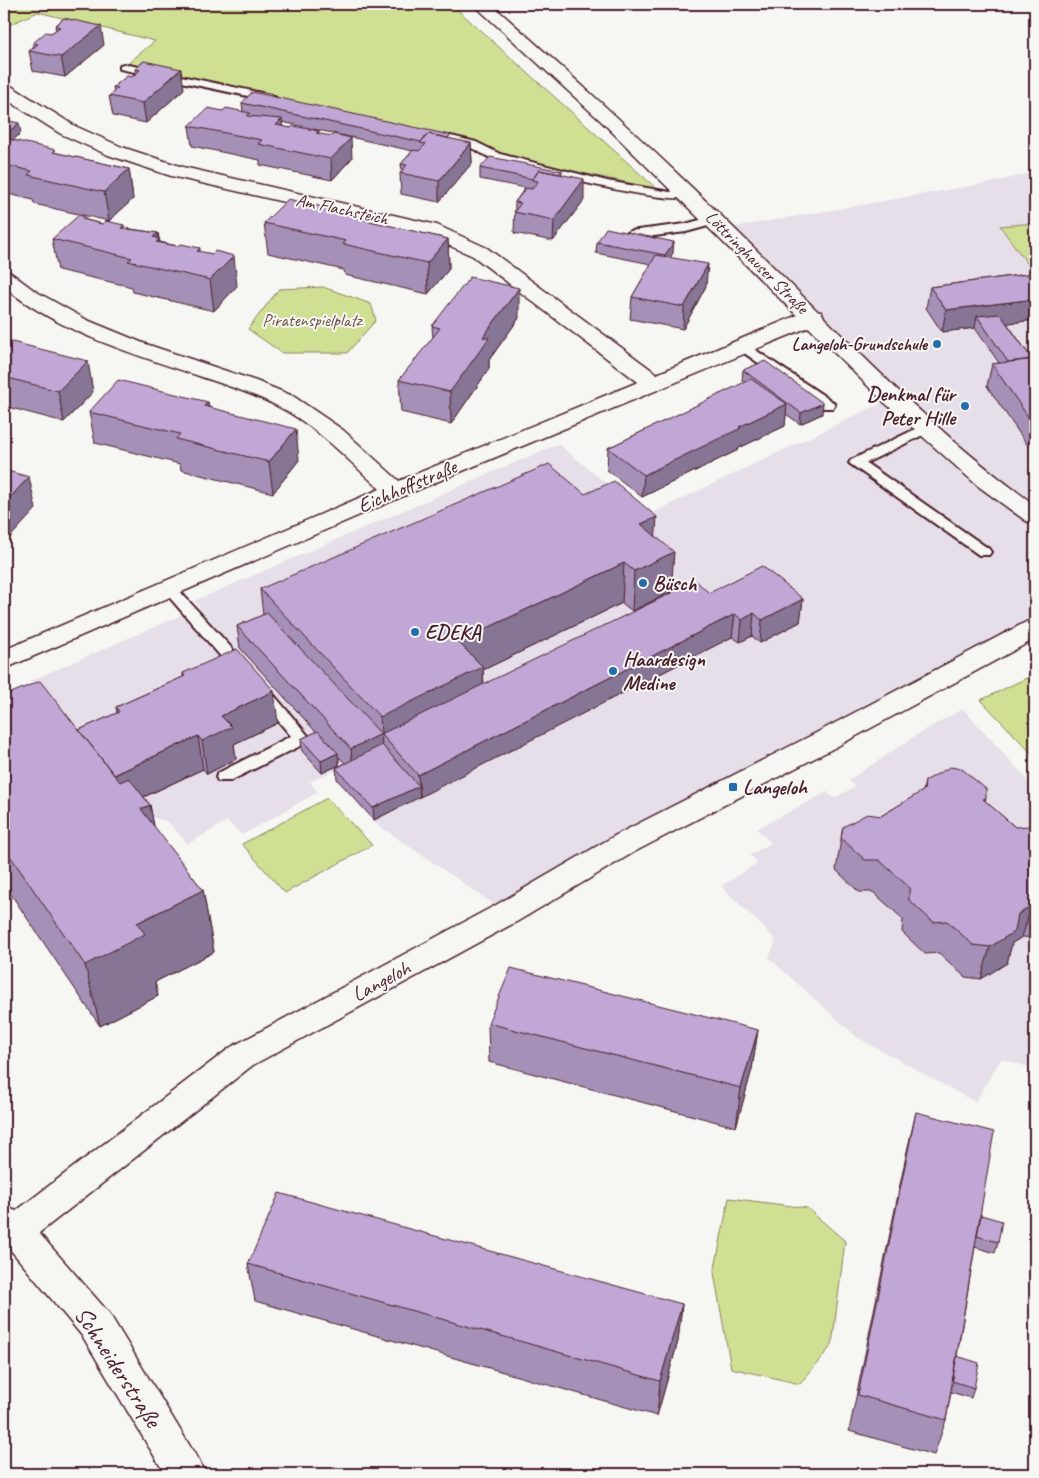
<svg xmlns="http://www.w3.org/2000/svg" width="1039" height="1478" font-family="Caveat,sans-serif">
	<rect width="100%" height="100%" fill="#f6f6f2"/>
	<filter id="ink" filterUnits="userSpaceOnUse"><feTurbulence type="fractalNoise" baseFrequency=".02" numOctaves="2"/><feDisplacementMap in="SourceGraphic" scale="10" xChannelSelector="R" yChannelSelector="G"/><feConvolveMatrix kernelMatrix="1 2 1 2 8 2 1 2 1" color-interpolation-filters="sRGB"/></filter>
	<g filter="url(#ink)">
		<path fill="#e6dee9" d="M1035 172V502L1021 505 1035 516V628L507 913 375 823 336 780 350 773 344 766 310 782 318 792 242 835 227 821 188 844 168 822 122 808 30 681 200 607 194 601 558 444 646 516 892 398 723 229 999 181Z
			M963 709 1035 788V1081L1026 1066 1001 1059 975 1102 857 1037 769 958 776 940 721 886 758 863 750 855 771 843 757 829 827 792 834 798 855 787 849 780 923 731Z"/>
		<path fill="#d0e093" stroke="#8d805f" d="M4 4H451L657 189 484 152 474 143 126 65 155 41 38 12 4 27Z
			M1035 223V274L1000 226Z
			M323 287 371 304 376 320 347 353H282L248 329 279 289Z
			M1035 674V757L981 700Z
			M327 798 372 845 285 893 242 844Z
			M729 1198 807 1208 845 1241 832 1345 800 1384 731 1368 714 1273Z"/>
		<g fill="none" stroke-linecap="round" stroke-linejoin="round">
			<g stroke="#4a1f2b" stroke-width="4">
				<path id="service" d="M124 64 271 95 276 98 271 101 120 69V65Z
					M451 136 476 142 500 154 607 181 670 192 688 191 694 195C680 210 519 167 493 159 485 156 477 150 469 147 462 144 454 143 447 141V137Z
					M715 216 721 220 719 223 686 232 630 239 624 235 630 231 685 224Z
					M742 341 833 402 835 405 833 408H823L737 348 735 345Z
					M926 424 931 425 933 428 931 431 866 463 989 549 991 552 989 555H979L849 463 851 460Z
					M169 583 174 585 248 666 250 670 248 674H236L164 591 161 588Z
					M262 687 268 688 310 738 308 742 230 781H218L216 777 218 773 291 736 254 692 256 688Z"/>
			</g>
			<g stroke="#4a1f2b" stroke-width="3">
				<path id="minor" d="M4 85 11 86 75 126 122 147 183 167 437 225 487 248 657 374 805 312 813 311 821 312 824 317 821 322 436 482 4 669V650L380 489C347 459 317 426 277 406 252 393 225 385 199 376 131 353 61 333 4 287V271L11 273 35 291 87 320 143 343 256 381 293 396 343 430 399 481 638 382 473 256 423 234 171 176 108 155 61 134 4 98Z
					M1035 619V639L836 747 636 851 518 921 253 1065 39 1233 109 1313 199 1461 205 1474H165L83 1337 4 1242V1206L16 1211 231 1047 496 905 616 835 816 733 1026 622Z"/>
			</g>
			<g stroke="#4a1f2b" stroke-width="3">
				<path id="tertiary" d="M473 4H491C578 81 663 158 746 240 839 331 928 429 1035 505V524L1026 521 978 486 885 403 602 122Z"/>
			</g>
			<use href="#service" fill="#f6f6f2" fill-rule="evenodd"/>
			<use href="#minor" fill="#f6f6f2" fill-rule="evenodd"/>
			<use href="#tertiary" fill="#f6f6f2" fill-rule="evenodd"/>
		</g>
		<path fill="#a590b7" stroke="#4a1f2b" d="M64 18 104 45 65 77 33 71 29 51 33 47V43L51 33 56 30 55 26Z
			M144 61 184 89 146 123 113 116 109 96 114 92 113 87 132 77 135 74V69Z
			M242 103 471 143 472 163 439 202 401 194 400 173 402 171 401 164 413 151 282 122V127L319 131V134L352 158 332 180 260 165V160L192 146 189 126 223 111 243 112Z
			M4 118V120L21 133 13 140 57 153 129 169 133 199 109 221 34 204 33 200 4 193Z
			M480 168 562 171V175L584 200 553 241 514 233 515 202 525 188 480 179Z
			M85 217 86 220 102 224 124 225V228L158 233 160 242 177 246 200 248V251L237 286 214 311 133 292 132 287 58 270 52 239Z
			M367 217 368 221 448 239 449 269 428 294 345 275 344 270 268 253 264 223Z
			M597 242 673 253 670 257 706 286 683 329 630 319 632 297 651 264 596 253Z
			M1035 273V320L1007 323 1032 359 1035 445 1028 446 987 386 992 364 999 363 975 328 942 332 926 308 930 287Z
			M519 318 489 360V369L451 424 401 412 399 380 433 338 432 326Z
			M4 334 7 341 93 392 64 422 4 406Z
			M743 370 822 414 800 424 786 414 785 426 739 448 738 450 642 497 607 470 608 448 744 383 742 381Z
			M208 402 209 407 299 460 273 493 181 470 180 464 95 443 89 412Z
			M585 494 656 536 671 592 632 611 622 603 483 670 484 684 709 593 803 599 800 622 760 643 752 636 740 642 732 637 374 820 337 779 336 768 345 763 339 757V765L322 773 302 751 301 739 316 732 240 648 237 626 263 615 260 589Z
			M183 673 278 723 234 744 236 759 207 774 203 769 144 797 150 805 154 827 203 890 214 952 155 982 158 996 100 1026 4 884V696L79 730 117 713 116 707 183 677Z
			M925 781 986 798 985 801 1015 827 1035 832V938L1022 937 1012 943 1007 963 981 979 965 977 939 953 925 954 902 932 903 919 873 892H859L836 870 843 827 881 816 923 791Z
			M488 1023 758 1030 752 1069 736 1127 489 1062Z
			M916 1112 998 1242 995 1253 975 1247 957 1356 974 1388 971 1398 951 1392 946 1420 934 1455 849 1431 907 1151Z
			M1035 1207V1222L1033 1221Z
			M248 1264 682 1304 678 1341 657 1416 255 1301Z"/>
		<path fill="#867595" stroke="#4a1f2b" d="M101 26 104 45 65 77 61 57Z
			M181 69 184 89 146 123 143 103Z
			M282 119 284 140 276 125Z
			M19 123 21 133 4 148V136Z
			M351 138 352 158 332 180 331 159Z
			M471 143 472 163 439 202V181Z
			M129 169 133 199 109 221 104 192Z
			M584 179V200L553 241 554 220Z
			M158 233V239H159L164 269 153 237Z
			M448 239 449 269 428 294 427 263Z
			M674 242 673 253 665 266V255Z
			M234 256 237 286 214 311 210 280Z
			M708 264 706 286 683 329 684 307Z
			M519 288V318L489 360V369L451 424 450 392 483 337Z
			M1035 299V320L984 326 977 316 975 328 942 332 946 310Z
			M6 335 12 366 4 351V337Z
			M88 361 93 392 64 422 58 391Z
			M208 402 212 433 204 406Z
			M823 403 822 414 800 424 801 413Z
			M787 404 785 426 739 448 738 450 642 497 644 475 739 427Z
			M1035 423V445L1028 446 1033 424Z
			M296 429 299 460 273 493 269 462Z
			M29 477 36 509 4 544V504Z
			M657 517 654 557 641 524Z
			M674 552 671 592 632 611 634 571Z
			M624 563 622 603 483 670 484 707 381 734 380 717 458 642Z
			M803 599 800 622 760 643 762 620Z
			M754 613 752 636 740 642 742 620Z
			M735 614 732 637 420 797 418 775Z
			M274 691 278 723 234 744 236 759 207 774 202 741 221 716Z
			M381 734 383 757 353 772 351 749Z
			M198 736 203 769 109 813 102 781Z
			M338 753 339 765 322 773 321 761Z
			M419 786 420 797 374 820 373 808Z
			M150 805 162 867 141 809Z
			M203 890 214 952 155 982 158 996 100 1026 85 965 137 923Z
			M1032 905 1022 937 1012 943 1007 963 981 979 990 947 1018 914Z
			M758 1030 752 1069 736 1127 741 1088Z
			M682 1304 678 1341 657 1416 660 1381Z"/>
		<path fill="#c0a7d5" stroke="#4a1f2b" d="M64 18 101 26 61 57 29 51 38 44 33 43 46 32 51 33 60 27 55 26Z
			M144 61 181 69 143 103 109 96 118 88 113 87 127 76 132 77 140 70 135 69Z
			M252 92 450 135 448 138 428 134 421 142 242 103Z
			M208 108 223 111 226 108 250 113 247 116 282 119 276 125 291 128 293 126 319 131 316 133 331 136 334 134 351 138 331 159 258 144 262 140 189 126Z
			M4 120 19 123 4 136Z
			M428 134 471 143 439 181 400 173 407 165 401 164 413 150 419 151 426 144 420 143Z
			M4 138 56 150 53 152 129 169 104 192 28 175 32 171 4 165Z
			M490 157 562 171 559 174 539 170 533 179 480 168Z
			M539 170 584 179 554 220 514 212 521 203 515 202 526 188 532 189 538 181 532 180Z
			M288 199 367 217 365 220 448 239 427 263 343 244 346 241 264 223Z
			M79 215 85 217 82 219 102 224 106 221 124 225 121 228 158 233 153 237 159 239 156 242 177 246 181 244 200 248 197 251 213 254 215 251 234 256 210 280 128 261 132 258 52 239Z
			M606 228 674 242 665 255 597 242Z
			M656 255 708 264 684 307 632 297Z
			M1035 273V299L946 310 930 287Z
			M470 277 519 288 483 337 489 338 450 392 399 380 440 328 432 326Z
			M1000 314 1032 359 1008 362 977 316Z
			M4 340 88 361 58 391 4 377Z
			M1035 359V423L1033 424 992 364Z
			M765 361 823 403 801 413 743 370Z
			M751 379 787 404 739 427 741 428 644 475 608 448Z
			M118 380 208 402 204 406 296 429 269 462 176 439 180 434 89 412Z
			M549 464 585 494 614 481 657 517 641 524 674 552 634 571 624 563 458 642 483 667 380 717 260 589Z
			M4 470 29 477 4 504Z
			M762 566 803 599 762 620 754 613 742 620 735 614 418 775 381 734 696 581 709 593Z
			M267 613 381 734 351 749 237 626Z
			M237 649 274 691 221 716 232 727 202 741 198 736 114 775 79 730 119 712 116 707 185 676 183 673Z
			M40 681 120 782 129 778 150 805 141 809 203 890 137 923 145 934 85 965 4 847V696Z
			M318 731 338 753 321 761 301 739Z
			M382 745 419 786 373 808 336 768Z
			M950 767 962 769 986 789V798L983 799 1015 827 1029 826 1035 832V905H1032L1018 914 1015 931 990 947 973 945 947 921 933 922 909 900V890L911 889 879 860H865L841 838 843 827 867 814 881 816 924 790 925 781Z
			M511 968 758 1030 741 1088 488 1023Z
			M916 1112 994 1132 946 1420 858 1395Z
			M279 1193 682 1304 660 1381 248 1264Z
			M981 1215 1002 1221 998 1242 977 1236Z
			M957 1356 979 1363 974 1388 952 1381Z"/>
	</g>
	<g fill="#1f6fb2" stroke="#f6f6f2" stroke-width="2">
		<circle cx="937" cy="344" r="5"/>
		<circle cx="965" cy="406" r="5"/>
		<circle cx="643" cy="583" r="5"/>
		<circle cx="415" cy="632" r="5"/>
		<circle cx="613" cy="671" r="5"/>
		<rect x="728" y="782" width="10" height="10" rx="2.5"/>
	</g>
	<g text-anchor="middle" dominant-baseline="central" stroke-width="4" stroke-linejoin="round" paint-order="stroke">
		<g font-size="18" fill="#4a1f2b" stroke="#f6f6f2">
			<text transform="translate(342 209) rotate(12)">Am Flachsteich</text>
			<text transform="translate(757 262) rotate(45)">Löttringhauser Straße</text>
		</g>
		<g font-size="18" fill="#6c4f45" stroke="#f6f6f2">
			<text x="312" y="320">Piratenspielplatz</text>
		</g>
		<g font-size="18" font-weight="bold" fill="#4a1f2b" stroke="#f6f6f2" text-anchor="end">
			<text x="927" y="344">Langeloh-Grundschule</text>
		</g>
		<g font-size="21" font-weight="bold" fill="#4a1f2b" stroke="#f6f6f2" text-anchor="start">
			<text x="955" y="394" text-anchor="end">Denkmal für<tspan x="955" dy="24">Peter Hille</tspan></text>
			<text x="653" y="583">Büsch</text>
			<text x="425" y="632">EDEKA</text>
			<text x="623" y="659">Haardesign<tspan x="623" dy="24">Medine</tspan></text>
			<text x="743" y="787">Langeloh</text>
		</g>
		<g font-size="21" fill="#4a1f2b" stroke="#f6f6f2">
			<text transform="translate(407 486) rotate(-23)">Eichhoffstraße</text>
			<text transform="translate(381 981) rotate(-28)">Langeloh</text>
		</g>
		<g font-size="25" fill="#4a1f2b" stroke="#f6f6f2">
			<text transform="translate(118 1367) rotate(57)">Schneiderstraße</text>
		</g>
	</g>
	<rect width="1039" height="1478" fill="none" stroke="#f6f6f2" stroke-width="20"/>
	<rect x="10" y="10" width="1019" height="1458" fill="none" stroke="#4a1f2b" stroke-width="2" filter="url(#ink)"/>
</svg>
